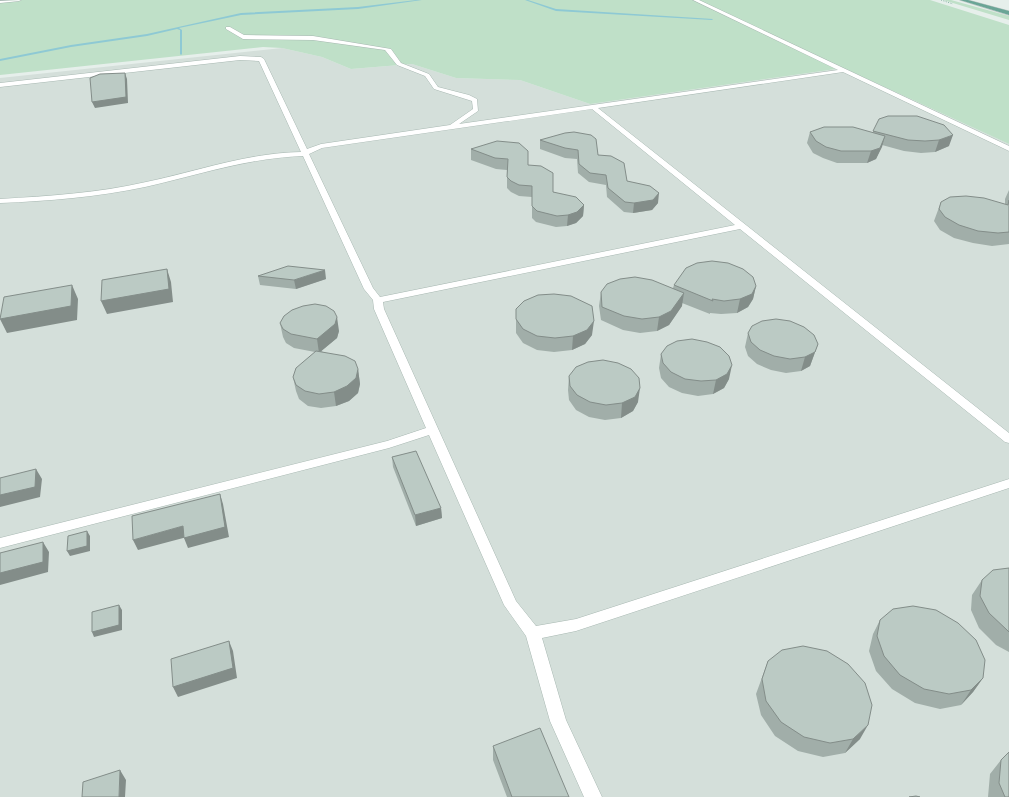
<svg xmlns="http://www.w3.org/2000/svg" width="1009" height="797" font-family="Helvetica,sans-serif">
	<rect width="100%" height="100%" fill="#e6efeb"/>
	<path fill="#d4dfda" d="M282 48 322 57 351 69 412 64 456 78 520 80 590 104 843 68 1009 144V797H0V78Z"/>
	<path fill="#bfe0c8" d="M0 0H930L1009 25V144L843 68 590 104 520 80 456 78 412 64 351 69 322 57 282 48 263 47 0 75Z
		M943 0H951L1009 16V20Z"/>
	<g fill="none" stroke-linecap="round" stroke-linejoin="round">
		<path fill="#8ec9d4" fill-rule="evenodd" d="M416 0H422L358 9 241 15 179 28 182 30V54L181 55 180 54V30L177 29 147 36 71 47 0 61V59L71 45 147 34 241 13 358 7Z
			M525 0H528L556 9 713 19 712 20 556 11Z"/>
		<g stroke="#a8b8b2" stroke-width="1">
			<path id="lane" d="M693 0H699L1009 146V151L1007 150 843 72 598 108 1009 433V443L1005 442 740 229 383 302 384 309 516 601 536 626 576 619 1009 479V488L576 631 542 638 566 720 602 797H584L550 721 526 636 504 605 429 435 389 448 0 548V538L387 441 426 428 374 309 373 300 364 289 303 156C248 158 198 175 145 187 97 197 49 201 0 203V199C49 196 98 193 146 182 198 171 247 153 301 152L259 61 240 60 0 87V83L240 56 261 57 264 59 307 149 321 144 450 125 473 109 472 101 434 89 425 76 397 65 385 50 313 40 243 39 226 29V27H230L244 35 313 36 391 49 401 63 429 74 438 87 469 95 477 99 478 111 459 124 838 70ZM592 109 735 225 380 297 373 288 309 154 322 148Z"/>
		</g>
		<g stroke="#a8b8b2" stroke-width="1">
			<path id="street" d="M21 0 19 1 0 3V1Z"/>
		</g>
		<g stroke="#c2cac8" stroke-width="1">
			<path id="primary" d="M960 0H968L1009 11V15Z"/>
		</g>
		<path stroke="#86b3a5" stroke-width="1" stroke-dasharray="1 1.5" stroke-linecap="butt" d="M941 0 953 4"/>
		<use href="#lane" fill="#fff" fill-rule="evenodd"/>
		<use href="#street" fill="#fff" fill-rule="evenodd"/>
		<use href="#primary" fill="#6aa596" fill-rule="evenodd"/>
	</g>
	<path fill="#a1aea9" d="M917 116 949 146 935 152 921 153 904 151 882 145 876 159 867 163H837L823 158 813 153 807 143 810 132 873 133V131Z
		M540 140 598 155 627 181 658 203 652 210 633 213 624 212 607 197 606 185 589 182 578 173 577 159 565 158 540 149Z
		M471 149 528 165 553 192 584 205 583 216 576 223 567 226 556 227 536 222 532 218V197L519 196 511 192 507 188V170L496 169 471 160Z
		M1009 190V244L992 246 973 243 954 238 940 230 934 221 941 202 1005 204V199Z
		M258 276 326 279 296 289 260 285Z
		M674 285 756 286 753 299 748 307 737 313 721 314 710 313V314L682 303V306L669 325 657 331 640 333 623 330 601 320 599 306 601 292 673 288Z
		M516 319 592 335 585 344 572 350 554 352 537 350 523 343 516 333Z
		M280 323 339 331 337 338 321 351 358 369 360 384 358 393 349 401 336 406 321 408 308 406 299 399 296 391 293 377 315 352 294 348 286 343 283 337Z
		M748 333 818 344 810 366 801 371 786 373 771 370 757 364 748 356 745 347Z
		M661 354 729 379 724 388 713 394 698 396 682 393 669 387 661 378 659 368Z
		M569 376 638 402 633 411 621 418 605 420 589 417 576 410 569 400 568 390Z
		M392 457 441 508 442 518 416 526 393 467Z
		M1009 568V652L996 645 979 628 971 610 972 595 982 580Z
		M880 620 983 678 973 692 961 705 940 709 915 703 892 689 876 671 869 651 873 634Z
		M768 661 860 739 845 753 823 757 798 751 775 736 761 715 756 694Z
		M493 746 569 797H507L493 760Z
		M1001 760 1009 797H988L990 774Z"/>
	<path fill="#838d89" d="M125 73 127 79 128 103 95 108 92 102Z
		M953 135 949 146 935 152 939 140Z
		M885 136 882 147 876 159 867 163 871 151Z
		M659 193 658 203 652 210 633 213 634 203Z
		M584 205 583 216 576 223 567 226 568 215Z
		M167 269 171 282 173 302 107 314 101 301Z
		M325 270 326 279 296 289 294 280Z
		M72 285 78 299 77 320 7 333 0 319Z
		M756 286 753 299 748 307 737 313 740 299Z
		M684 293 682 306 669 325 657 331 659 317Z
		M337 317 339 331 337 338 319 353 317 339Z
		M594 321 592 335 585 344 572 350 573 336Z
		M818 344 810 366 801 371 805 357Z
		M732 365 729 379 724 388 713 394 716 380Z
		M358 369 360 384 358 393 349 401 336 406 334 392Z
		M640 388 638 402 633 411 621 418 622 403Z
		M36 469 42 479 40 497 0 507V495Z
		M220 494 223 504 229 537 188 548 184 538Z
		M441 508 442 518 416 526 415 515Z
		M183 526 187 537 138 550 133 540Z
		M87 531 90 536V551L70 556 67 551Z
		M43 542 49 552 48 572 0 585V573Z
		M119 605 122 610V630L94 637 92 632Z
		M229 641 233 651 237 678 178 697 173 687Z
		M983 678 973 692 961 705 971 690Z
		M868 725 860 739 845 753 853 739Z
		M120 770 126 780 125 797H119Z"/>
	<path fill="#bbcac4" stroke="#838d89" d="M125 73 126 97 92 102 90 78 100 74Z
		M888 116H917L944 125 953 135 939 140 925 141 908 140 873 131 879 119Z
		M824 127H853L885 136 880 148 871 151H841L826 147 816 141 810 132Z
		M574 132 591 135 596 139 598 155 611 156 624 163 627 181 650 186 659 193 653 200 634 203 625 202 608 188 606 175 590 173 579 164 578 150 565 148 540 140 565 133Z
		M497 141 519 143 528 151V165L541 166 553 173V192L576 197 584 205 577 212 568 215 557 216 537 211 532 206V186L519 185 511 181 507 177 508 159 495 158 471 149Z
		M966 196 984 198 1008 205 1009 200V232L998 233 978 231 959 225 945 217 939 209 941 202 950 197Z
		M712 261 728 263 743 269 753 277 756 286 752 294 740 299 724 301 712 299 713 301 674 285 686 268 697 263Z
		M288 266 325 270 294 280 258 276Z
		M167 269 169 289 101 301 102 280Z
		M635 277 652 280 684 293 671 311 659 317 642 319 624 316 602 307 601 292 607 284 620 279Z
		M72 285 71 306 0 319 4 297Z
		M554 294 571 296 592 306 594 321 587 330 573 336 555 338 537 336 523 329 516 319V309L524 301 538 295Z
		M315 304 326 306 334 311 337 317 335 324 317 339 291 334 283 329 280 323 284 316 292 310 303 306Z
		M776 319 790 321 804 327 814 335 818 344 815 352 805 357 790 359 774 356 760 350 751 342 748 333 752 326 762 321Z
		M692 339 707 342 720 347 729 356 732 365 727 374 716 380 701 381 685 379 671 372 663 363 661 354 667 346 677 341Z
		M316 351 345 356 355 361 358 369 356 378 347 386 334 392 319 394 305 391 296 385 293 377 296 368Z
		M603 360 618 363 631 369 639 378 640 388 635 397 622 403 606 405 590 402 577 395 570 386 569 376 576 367 588 362Z
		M416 451 441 508 415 515 392 457Z
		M36 469 35 487 0 495V478Z
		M220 494 225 527 184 538 183 526 133 540 132 516Z
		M87 531V546L67 551 68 536Z
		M43 542V562L0 573V553Z
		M1009 568V632L1007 630 989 613 980 596 982 580 993 570Z
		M119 605V625L92 632V612Z
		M913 606 936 610 958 623 976 640 985 660 983 678 971 690 949 694 924 689 900 675 884 656 877 636 880 620 893 609Z
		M229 641 233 668 173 687 171 659Z
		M803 646 827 651 848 664 865 683 872 705 868 725 853 739 830 743 804 737 781 722 766 701 762 679 768 661 782 650Z
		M540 728 569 797H512L493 746Z
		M1009 752V797H1005L999 783 1001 760Z
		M120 770 119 797H82L83 782Z
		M916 796 920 797H909Z"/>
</svg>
